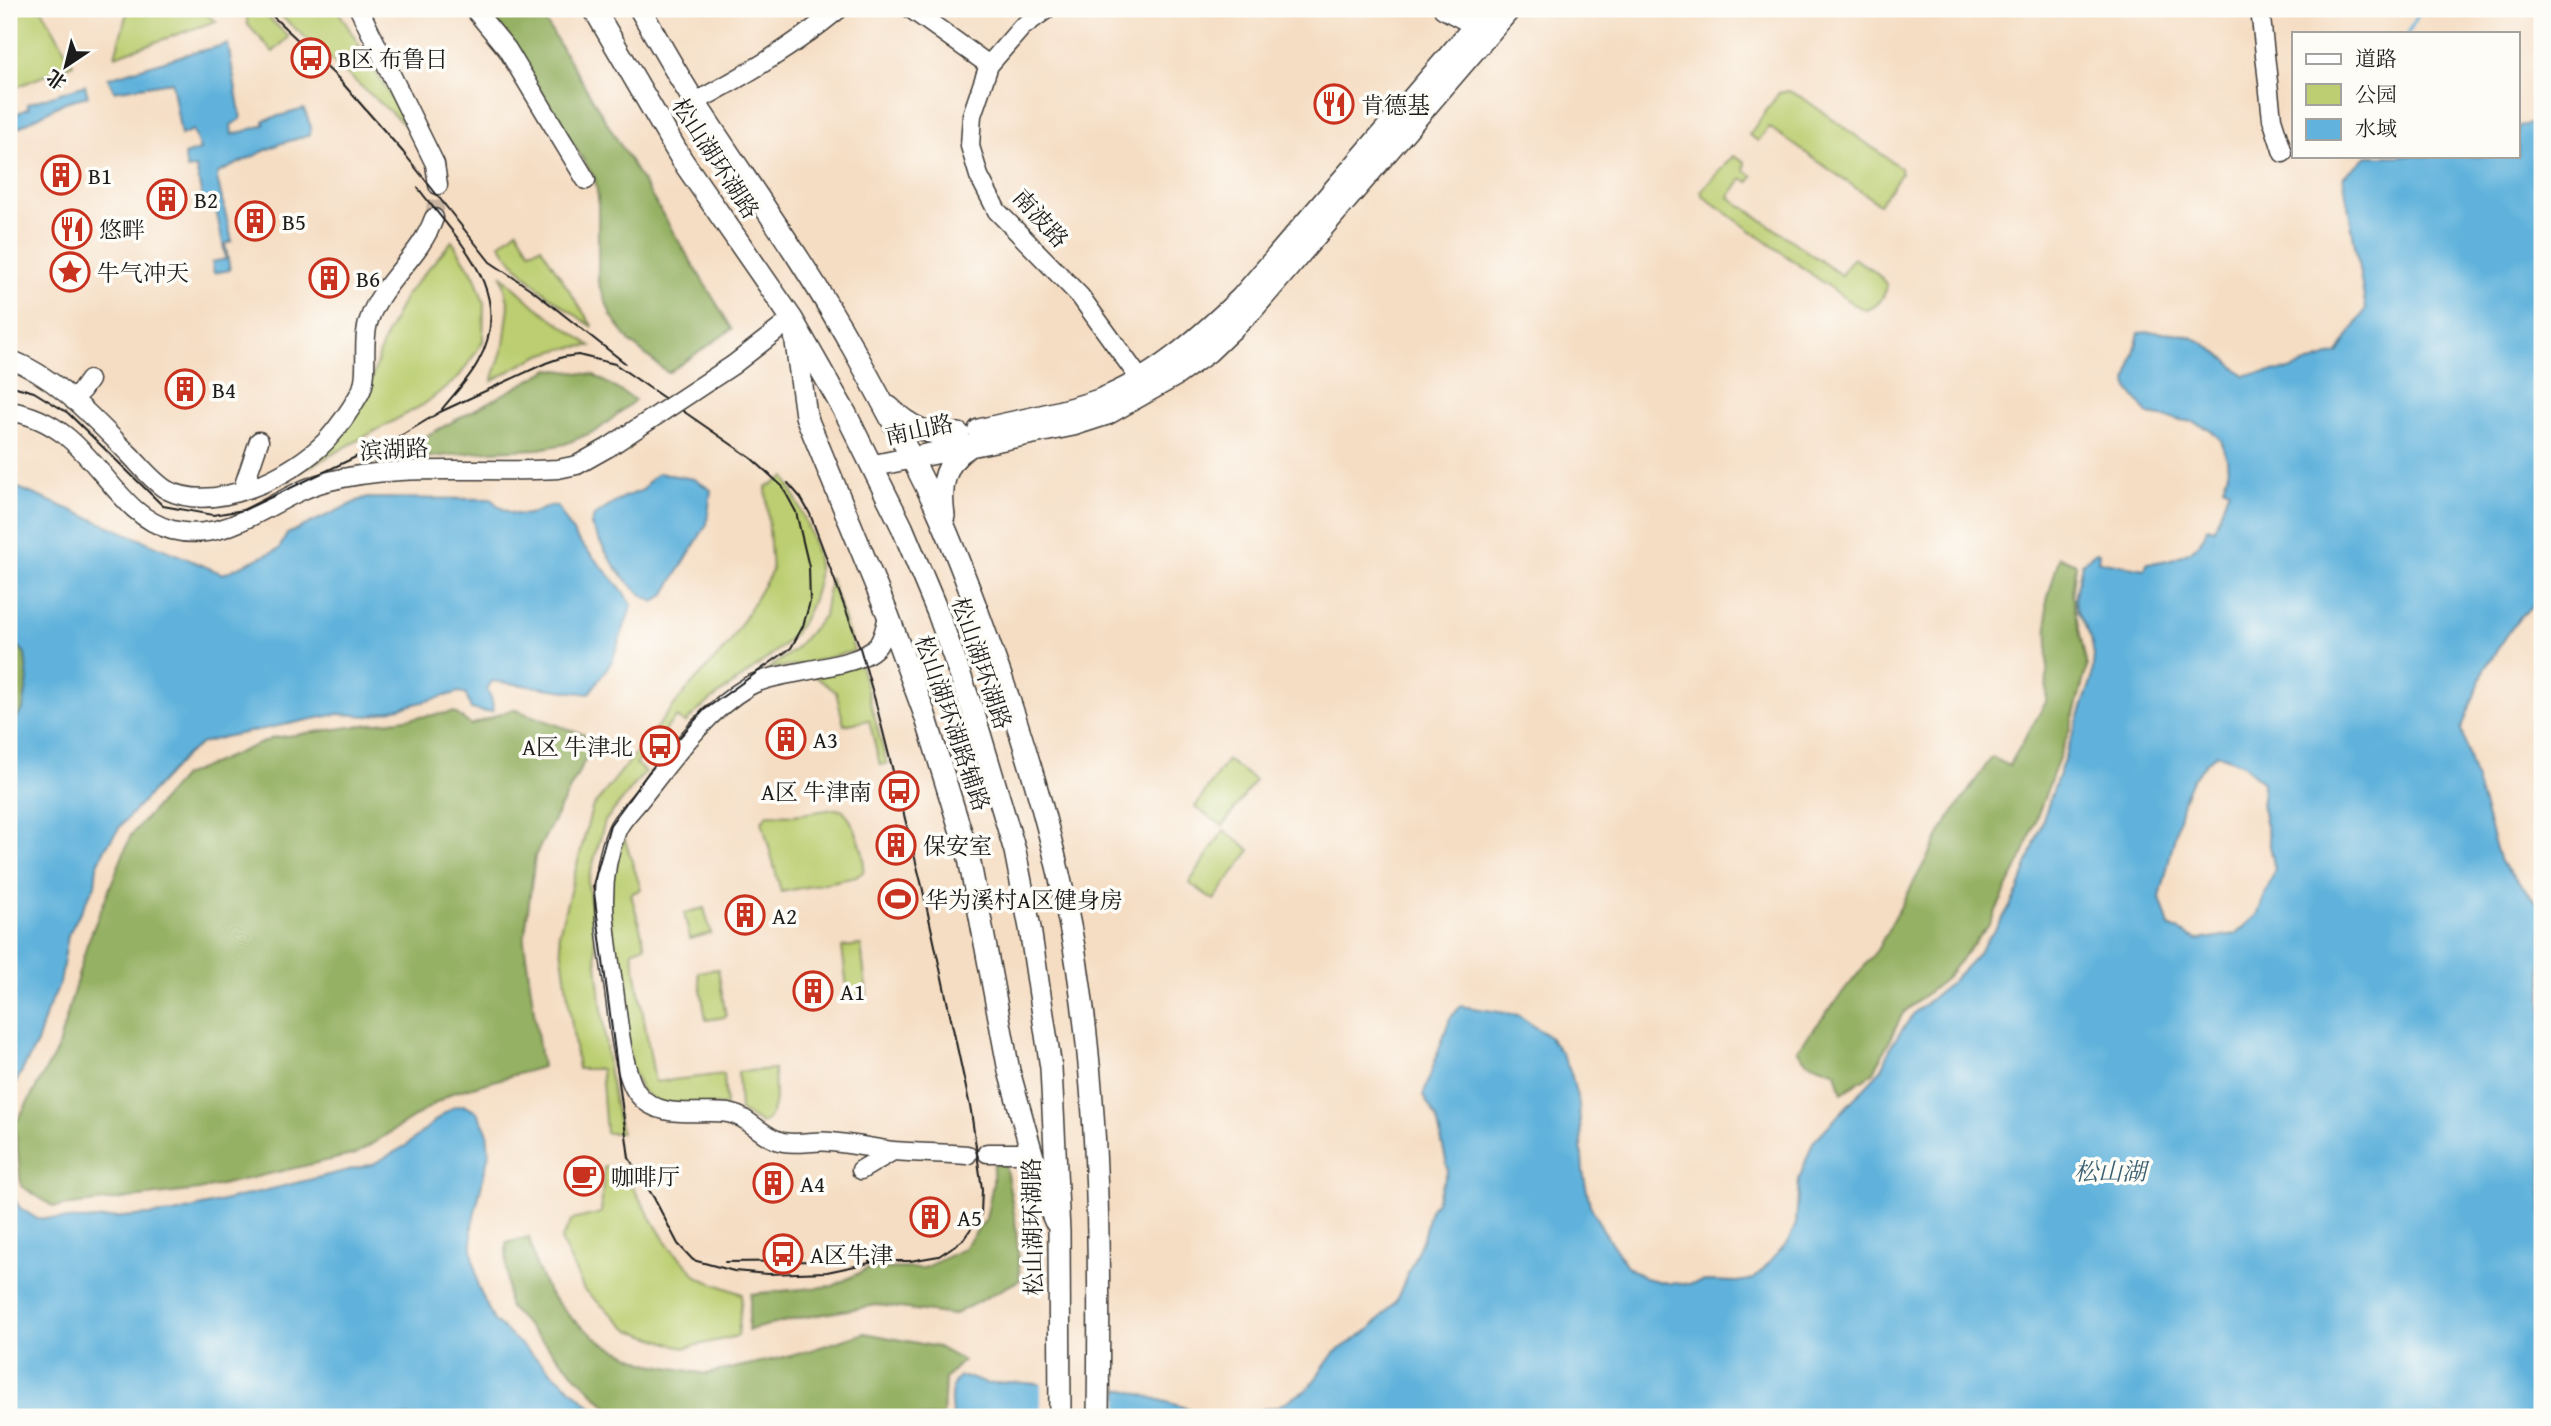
<svg xmlns="http://www.w3.org/2000/svg" width="2551" height="1426" font-family="'Gentium Book Plus','Noto Serif SC',serif">
	<rect width="100%" height="100%" fill="#fdfcf7"/>
	<filter id="ink" filterUnits="userSpaceOnUse"><feTurbulence type="fractalNoise" baseFrequency=".0143" numOctaves="2"/><feDisplacementMap in="SourceGraphic" scale="14" xChannelSelector="R" yChannelSelector="G"/><feConvolveMatrix kernelMatrix="1 2 1 2 8 2 1 2 1" color-interpolation-filters="sRGB"/></filter>
	<filter id="wash" filterUnits="userSpaceOnUse"><feTurbulence type="fractalNoise" baseFrequency=".00686" numOctaves="4" result="noise"/><feDisplacementMap in="SourceGraphic" scale="28" xChannelSelector="R" yChannelSelector="G"/><feGaussianBlur stdDeviation="1.57" result="paint"/><feColorMatrix in="noise" values="0 0 0 0 0 0 0 0 0 0 0 0 0 0 0 0 0 1.4 0 .05"/><feComposite in="paint" operator="in"/></filter>
	<g filter="url(#wash)">
		<rect width="100%" height="100%" fill="#f5ddc3"/>
		<path fill="#bcce71" stroke="#6c7546" stroke-width="2" d="M9 9H42L73 64 9 90Z
			M128 9H197L216 21 115 56Z
			M248 9H260L289 37 273 52 248 25 246 14 250 11Z
			M273 9H337L412 131Z
			M1789 91 1803 98 1901 168V174L1879 204 1769 127 1758 141 1749 135 1779 93Z
			M1733 156 1745 162 1744 170 1753 176 1749 182 1742 179 1729 197 1841 275 1853 258C1866 266 1880 273 1887 286 1884 298 1878 307 1866 310L1853 304 1703 196 1701 191Z
			M517 230 530 251 541 247 593 327C559 304 522 279 500 244Z
			M452 241 475 277 484 303 483 342 458 378 423 405 294 475 367 394 384 340 405 296Z
			M502 276 535 306 591 346C547 347 529 360 492 381L504 345 509 306Z
			M785 477C798 502 816 539 818 567 820 593 804 626 785 643 754 673 715 692 685 723L676 717 636 764 645 772 605 821 588 882 609 1073 621 1133H606L601 1069H578L559 933 592 808 684 693 729 644 772 571 766 487Z
			M830 578 854 651 799 665 768 669 794 650 824 616Z
			M860 664 887 764 880 765 869 720 844 725 836 692 812 674Z
			M1227 760 1255 780 1223 826 1195 807Z
			M834 809 843 810C855 824 867 855 863 872L856 877 781 892 762 821 768 814 794 815Z
			M1224 830 1250 850 1214 900 1189 883Z
			M624 837 641 889 631 894 645 946 632 951 655 1082 724 1074 726 1106 658 1103 641 1090 631 1068 609 912 610 885Z
			M704 908 711 933 690 939 684 913Z
			M861 945 867 995 848 997 842 947Z
			M718 969 726 1017 706 1020 698 972Z
			M774 1069C774 1087 780 1113 762 1124L740 1110 738 1072Z
			M604 1167 621 1168 667 1244 699 1278 742 1294 738 1336 684 1348 630 1330 584 1290 561 1240 572 1220 601 1213Z"/>
		<path fill="#95b163" stroke="#586640" stroke-width="2" d="M482 9H538L732 329 668 373 630 342 611 315 598 282V197L595 179 513 46Z
			M550 369 594 375 635 400 598 430 565 444 538 449 489 451 376 463Z
			M2059 557 2076 564 2072 596 2087 667 2070 728 2021 860 1989 925 1945 979 1903 1013 1874 1072 1842 1093 1836 1072 1806 1061 1797 1050 1877 950 1946 823 1992 757 2009 766 2046 702 2048 643 2046 604Z
			M9 636 25 653 28 680 23 710 9 727Z
			M513 709 596 739 535 856 524 941 542 1067 452 1093 356 1154 199 1190 54 1207 21 1186 15 1125 57 1050 87 944 131 835 183 776 273 738 454 712 471 725Z
			M2542 731V817L2530 790 2537 741Z
			M1005 1164 1015 1218 1020 1280 953 1315 877 1305 800 1318 748 1330 751 1294 833 1286 867 1269 924 1268 963 1249 986 1219 993 1183V1165Z
			M529 1237 536 1265 548 1292 571 1318 603 1343 646 1363 706 1374 798 1354 865 1333 938 1347 963 1361 945 1379 943 1417H617L508 1306 506 1243Z"/>
		<path fill="#61b2dc" stroke="#3e677c" stroke-width="2" fill-rule="evenodd" d="M228 44 241 119 231 125 232 135 264 125V120L304 109 311 127 310 135 279 144 218 173 217 178 232 241 225 244 230 270 214 273 212 262 226 259 215 205 204 207 196 168 187 169 184 155 200 150 193 130 181 135 172 82 114 91 108 78 184 55Z
			M85 85 88 96 65 102 14 130 9 117 29 108 27 104Z
			M2542 122V598L2518 619 2485 668 2461 730 2500 862 2542 908V1417H1222L1276 1407 1308 1389 1334 1353 1369 1330 1396 1301 1423 1238 1430 1210 1436 1201 1448 1170 1437 1119 1423 1096 1450 1018 1461 1006 1518 1015 1548 1036 1562 1054 1571 1073 1579 1105 1583 1172 1590 1205 1602 1229 1627 1266 1645 1278 1668 1283 1689 1284 1706 1281 1737 1282 1754 1279 1788 1242 1796 1224 1799 1179 1813 1142 1882 1069 1892 1044 1915 1012 1946 987 1974 958 2003 918 2018 891 2092 679 2094 655 2091 638 2078 612 2075 600 2082 563 2096 552 2099 553 2098 561 2145 569 2147 563C2172 562 2200 552 2208 527L2214 529 2229 489 2223 486 2228 473 2227 459 2221 440 2209 429 2193 422 2149 415 2129 390 2127 382 2139 333C2193 328 2205 342 2244 375L2289 370 2338 353 2366 309 2343 177 2367 156H2518V126ZM2217 754 2243 764 2263 783 2262 807 2275 870 2257 915 2236 934 2198 940 2169 926 2160 898 2184 798 2192 779 2208 761Z
			M658 473 694 479 711 490 707 524 664 595 654 602C625 588 605 553 591 525L594 516 624 497 643 490 649 481Z
			M9 484 223 574 279 549 287 534 364 498 491 499C505 514 522 519 541 510 548 507 549 505 557 506L577 539 619 586 632 605 612 661 589 694 492 681 487 689 492 700 493 711 484 712 471 709 466 695 460 692 370 716 338 714 224 737 202 743 187 754 122 824 106 847 97 866 95 885 68 935 60 983 47 1011 37 1043 9 1095V727L23 710 28 680 25 653 9 636Z
			M463 1105 477 1112 487 1131 489 1153 472 1225V1249L478 1287 494 1321 603 1417H9V1190L20 1208 36 1218 84 1220 174 1213 373 1164 407 1145 443 1114 454 1107Z
			M964 1376 987 1384 1010 1382 1126 1390 1180 1406 1206 1417H953C950 1404 949 1388 958 1377Z"/>
		<path fill="#f5ddc3" d="M1041 1381 1119 1386 1118 1417H1041Z"/>
		<g fill="none" stroke-linecap="round" stroke-linejoin="round">
			<path stroke="#61b2dc" stroke-width="3.5" d="M2408 33 2421 9"/>
		</g>
	</g>
	<g filter="url(#ink)">
		<g fill="none" stroke-linecap="round" stroke-linejoin="round">
			<path stroke="#cab6a2" stroke-width="18" stroke-dasharray="18 9" stroke-linecap="butt" d="M434 218 438 185"/>
			<g stroke="#3d3935" stroke-width="21">
				<path id="minor" d="M359 9 435 164 438 185
					M474 9 507 49 586 180
					M911 9 989 65
					M1047 9 1022 27 989 65 972 115 970 146 979 176 997 211 1080 296 1140 379
					M1443 9 1475 26 1485 35
					M2260 9 2272 119 2283 153
					M695 102C749 73 791 48 839 9
					M9 359C56 376 94 419 129 454 140 465 153 482 167 490 215 514 292 476 326 441 338 428 351 409 360 393 370 375 361 341 369 320 382 281 420 258 434 218
					M733 365 792 319
					M74 401 89 380
					M9 411C95 424 106 512 172 530 230 545 273 496 325 482 401 462 481 474 558 469L577 465 609 447
					M242 491 259 441
					M888 615C886 625 884 636 878 645 860 670 779 669 749 686 705 712 673 758 643 796 635 807 622 818 617 830 597 880 604 925 612 976 617 1004 621 1073 638 1094 659 1121 699 1109 728 1113 749 1116 762 1138 783 1142 799 1145 815 1140 831 1142 852 1144 873 1148 894 1151 918 1153 943 1153 967 1155
					M987 1153H1031
					M861 1170 893 1151"/>
			</g>
			<g stroke="#3d3935" stroke-width="24">
				<path id="major" d="M594 9 682 160 792 319 846 414 902 527 938 613 974 714 1015 851 1030 928 1051 1068 1059 1232 1060 1417
					M640 9C659 42 677 75 698 107 751 188 807 266 854 350 882 401 910 453 935 505 955 549 972 595 988 640 1025 740 1055 842 1074 947 1100 1102 1100 1261 1098 1417
					M795 335 806 416 888 615 925 715 969 858 1009 1071 1043 1193 1055 1221
					M889 407C909 427 930 437 959 434
					M979 430C1019 420 1060 414 1099 400 1154 379 1199 338 1241 298L1489 9
					M872 466 1073 425 1107 414 1176 375 1208 352 1253 309 1510 9
					M944 516C940 489 943 462 969 447"/>
			</g>
			<use href="#minor" stroke="#fff" stroke-width="18"/>
			<use href="#major" stroke="#fff" stroke-width="21"/>
			<path stroke="#1c1c1c" stroke-width="2" d="M265 9 337 77 403 152 490 262 532 290 625 363
				M418 188C457 240 517 293 478 362 469 379 454 394 442 409
				M9 385 34 392 68 413 163 506 213 515 244 510 402 435 440 412 546 363 563 357 578 355 615 364 751 458 782 486 796 512 809 567 810 602 803 626 791 648 704 710 648 773 610 825 593 885 629 1158 654 1198 678 1244 693 1260 734 1271 768 1274 827 1272 879 1261
				M788 483 801 498 810 514 860 648 875 700 922 886 971 1111 982 1189 981 1214 963 1240 939 1256 910 1261H869
				M725 1262 830 1261"/>
			<g stroke="#3d3935" stroke-width="21" stroke-linecap="butt">
				<path id="minor-bridge" d="M609 447 733 365"/>
			</g>
			<use href="#minor-bridge" stroke="#fff" stroke-width="18"/>
		</g>
	</g>
	<defs>
		<g id="bus-ring" transform="scale(2.0125)"><circle r="9.5" fill="#fdfcf7" stroke="#c8321e" stroke-width="1.5"/><path d="M-5-6H5V4H4V6H2V4H-2V6H-4V4H-5ZM-3.5-4V0h7V-4ZM-3.5 1.2v1.5H-2V1.2ZM2 1.2v1.5H3.5V1.2Z" fill="#c8321e"/></g>
		<g id="restaurant-ring" transform="scale(2.0125)"><circle r="9.5" fill="#fdfcf7" stroke="#c8321e" stroke-width="1.5"/><path d="M-5-6h1v4h1v-4h1v4h1v-4h1v5L-1.5 .5V6h-2V.5L-5-1ZM5-6V6H3V1.5H1.5Q1.5-4 5-6Z" fill="#c8321e"/></g>
		<g id="building-ring" transform="scale(2.0125)"><circle r="9.5" fill="#fdfcf7" stroke="#c8321e" stroke-width="1.5"/><path d="M-4-6H4V6H1V3H-1V6H-4ZM-2.5-4.3h1.7v1.8h-1.7ZM.8-4.3h1.7v1.8H.8ZM-2.5-1h1.7V.8h-1.7ZM.8-1h1.7V.8H.8Z" fill="#c8321e"/></g>
		<g id="sight-ring" transform="scale(2.0125)"><circle r="9.5" fill="#fdfcf7" stroke="#c8321e" stroke-width="1.5"/><path d="M0-6L1.8-2.2L6-1.7L2.9 1.2L3.7 5.4L0 3.3L-3.7 5.4L-2.9 1.2L-6-1.7L-1.8-2.2Z" fill="#c8321e"/></g>
		<g id="stadium-ring" transform="scale(2.0125)"><circle r="9.5" fill="#fdfcf7" stroke="#c8321e" stroke-width="1.5"/><path d="M0-5a6.5 5 0 1 0 0 10a6.5 5 0 1 0 0-10ZM-3.5-1.8h7v3.6h-7Z" fill="#c8321e"/></g>
		<g id="cafe-ring" transform="scale(2.0125)"><circle r="9.5" fill="#fdfcf7" stroke="#c8321e" stroke-width="1.5"/><path d="M-5.5-4.5H6V0H3Q3 3.5 0 3.5H-2.5Q-5.5 3.5-5.5 0ZM3-3.2v2h1.7v-2ZM-6 4.5H4V6H-6Z" fill="#c8321e"/></g>
	</defs>
	<g fill-rule="evenodd">
		<use href="#bus-ring" x="311" y="58"/>
		<use href="#restaurant-ring" x="1334" y="104"/>
		<use href="#building-ring" x="61" y="175"/>
		<use href="#building-ring" x="167" y="199"/>
		<use href="#building-ring" x="255" y="221"/>
		<use href="#restaurant-ring" x="72" y="229"/>
		<use href="#sight-ring" x="70" y="272"/>
		<use href="#building-ring" x="329" y="278"/>
		<use href="#building-ring" x="185" y="389"/>
		<use href="#building-ring" x="786" y="739"/>
		<use href="#bus-ring" x="660" y="746"/>
		<use href="#bus-ring" x="899" y="791"/>
		<use href="#building-ring" x="896" y="845"/>
		<use href="#stadium-ring" x="898" y="899"/>
		<use href="#building-ring" x="745" y="915"/>
		<use href="#building-ring" x="813" y="991"/>
		<use href="#cafe-ring" x="584" y="1176"/>
		<use href="#building-ring" x="773" y="1183"/>
		<use href="#building-ring" x="930" y="1217"/>
		<use href="#bus-ring" x="783" y="1254"/>
	</g>
	<g text-anchor="middle" dominant-baseline="central" stroke-width="7" stroke-linejoin="round" paint-order="stroke">
		<g font-size="23" fill="#1c1c1c" stroke="#fdfcf7" text-anchor="start">
			<text x="338" y="58">B区 布鲁日</text>
			<text x="1361" y="104">肯德基</text>
			<text x="88" y="175">B1</text>
			<text x="194" y="199">B2</text>
			<text x="282" y="221">B5</text>
			<text x="99" y="229">悠畔</text>
			<text x="97" y="272">牛气冲天</text>
			<text x="356" y="278">B6</text>
			<text x="212" y="389">B4</text>
			<text x="813" y="739">A3</text>
			<text x="633" y="746" text-anchor="end">A区 牛津北</text>
			<text x="872" y="791" text-anchor="end">A区 牛津南</text>
			<text x="923" y="845">保安室</text>
			<text x="925" y="899">华为溪村A区健身房</text>
			<text x="772" y="915">A2</text>
			<text x="840" y="991">A1</text>
			<text x="611" y="1176">咖啡厅</text>
			<text x="800" y="1183">A4</text>
			<text x="957" y="1217">A5</text>
			<text x="810" y="1254">A区牛津</text>
		</g>
		<g font-size="23" fill="#1c1c1c" stroke="#fdfcf7">
			<text transform="translate(716 158) rotate(57)">松山湖环湖路</text>
			<text transform="translate(1041 218) rotate(48)">南波路</text>
			<text transform="translate(919 429) rotate(-12)">南山路</text>
			<text transform="translate(394 449) rotate(-3)">滨湖路</text>
			<text transform="translate(982 663) rotate(71)">松山湖环湖路</text>
			<text transform="translate(953 723) rotate(71)">松山湖环湖路辅路</text>
			<text transform="translate(1032 1227) rotate(-91)">松山湖环湖路</text>
		</g>
		<g font-size="24" font-style="italic" fill="#3b6072" stroke="#fdfcf7">
			<text x="2110" y="1171">松山湖</text>
		</g>
	</g>
	<rect width="2551" height="1426" fill="none" stroke="#fdfcf7" stroke-width="35"/>
	<rect x="2292" y="32" width="228" height="126" fill="#fdfcf7" stroke="#a3a29f" stroke-width="2"/>
	<rect x="2306" y="54" width="35" height="10" fill="#ffffff" stroke="#a3a29f" stroke-width="2"/>
	<text x="2355" y="66" font-size="21" fill="#1c1c1c">道路</text>
	<rect x="2306" y="84" width="35" height="21" fill="#bcce71" stroke="#a3a29f" stroke-width="2"/>
	<text x="2355" y="102" font-size="21" fill="#1c1c1c">公园</text>
	<rect x="2306" y="119" width="35" height="21" fill="#61b2dc" stroke="#a3a29f" stroke-width="2"/>
	<text x="2355" y="136" font-size="21" fill="#1c1c1c">水域</text>
	<g transform="translate(66 66) rotate(215)" stroke="#fdfcf7" stroke-width="5" paint-order="stroke">
	<path d="M0-5L12 26L0 18L-12 26Z" fill="#1c1c1c"/>
	<text y="-10" font-size="19" font-weight="bold" text-anchor="middle" fill="#1c1c1c">北</text>
	</g>
</svg>
